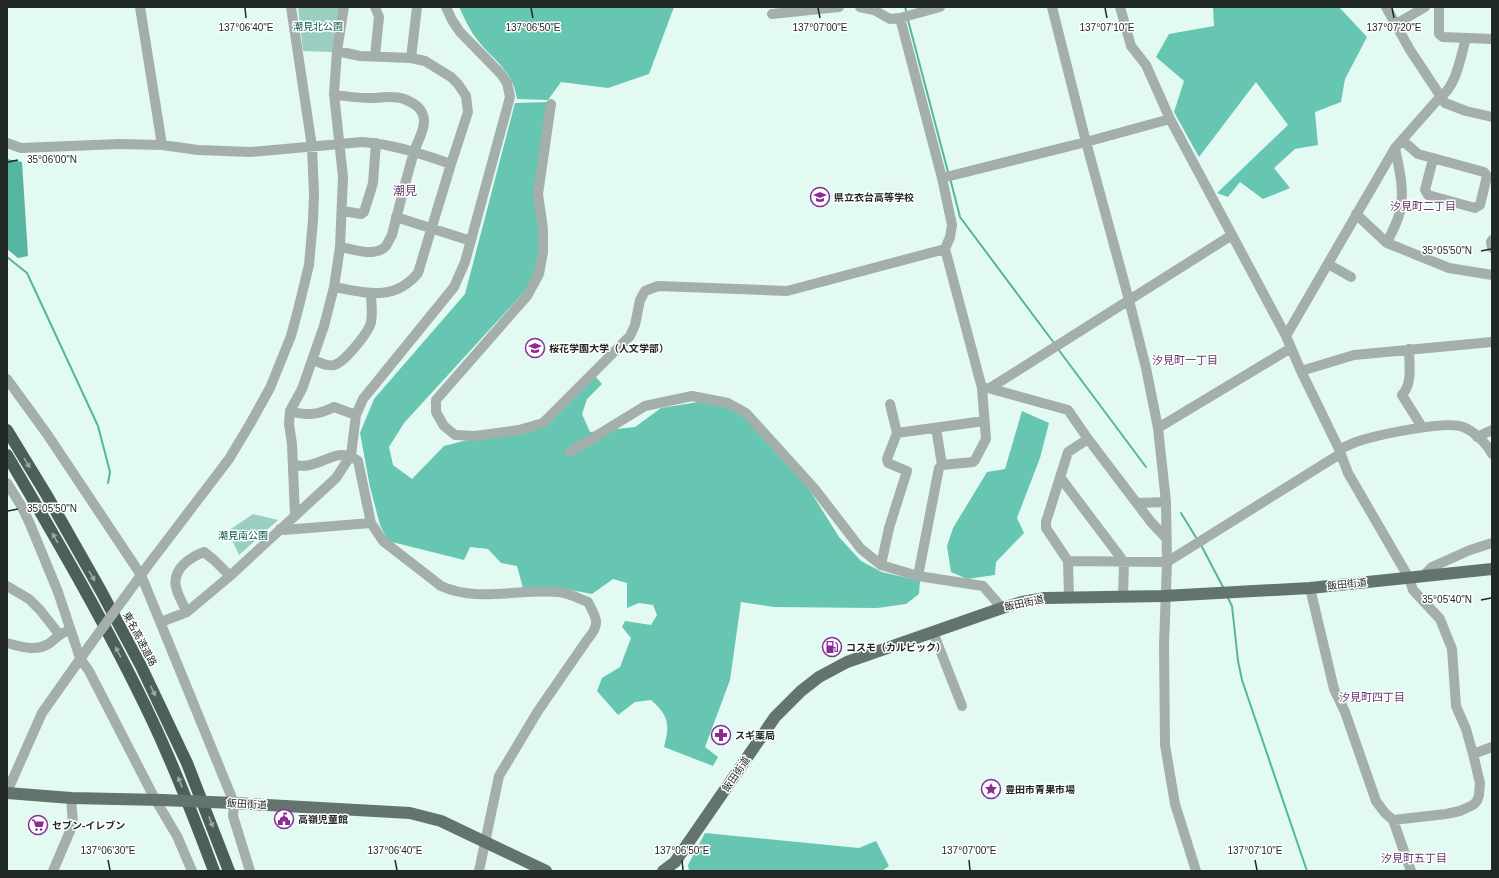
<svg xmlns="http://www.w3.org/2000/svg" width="1499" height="878" font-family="Helvetica,'Noto Sans JP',sans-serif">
	<rect width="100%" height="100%" fill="#e3faf3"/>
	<path fill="#99cec1" d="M298 7H340L332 52 303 51Z
		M253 514 278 520 239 555 228 531Z"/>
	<path fill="#67c6b1" d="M459 7H674L649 74 608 88 561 82 548 100 517 99C512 68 493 61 476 38 469 29 464 17 459 7Z
		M1213 7H1339L1367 37 1345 79 1341 102 1315 112 1318 145 1295 149 1274 168 1290 188 1263 199 1240 182 1228 197 1217 193 1288 125 1256 82 1199 157 1174 112 1184 81 1156 57 1169 34 1214 26Z
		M547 102 537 273 525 291 404 423 389 447 393 465 412 479 444 446 471 439 522 434 595 376 602 384 587 399 582 414 590 432 635 427 661 408 698 402 734 409 761 432 809 489 839 537 861 561 882 572 920 581 919 594 906 604 877 608 774 607 741 602 730 680 705 747 718 757 713 766 664 747C670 724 669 716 651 700L635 702 618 715 597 691 602 678 620 667 631 638 622 627 625 621 651 625 657 615 653 605 639 603 627 608V583L613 579 592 594 560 588H523L517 566 501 563 488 549 470 547 464 560 388 541 380 525 370 487 360 433 374 399 465 294 515 103Z
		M1022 411 1049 423 1040 458 1017 518 1024 533 996 562 995 575 967 579 951 572 947 546 953 528 987 472 1005 469Z
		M705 833 859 848 876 841 889 866 882 871H689L688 865Z"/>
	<path fill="#56b5a0" d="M7 159 22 162 28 256 18 258 7 249Z"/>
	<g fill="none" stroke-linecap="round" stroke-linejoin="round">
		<path stroke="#56b5a0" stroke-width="2" d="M905 7 907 14
			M908 20 948 172
			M950 178 960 217 1054 343
			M7 257 27 273 98 426 110 472 108 483
			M1058 349 1146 467
			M1181 513 1197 539
			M1201 545 1224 589
			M1227 596 1232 606 1238 661 1242 680 1307 871"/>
		<path stroke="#a4aeab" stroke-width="10" d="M140 7 162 145
			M860 7 874 10 890 19 900 18 940 7
			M1052 7 1086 142 1129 300 1146 368 1158 428 1166 502 1167 562 1164 645 1165 745 1175 804 1196 871
			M1120 7 1131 46 1146 65 1170 119 1286 336 1301 371 1339 449 1348 473 1409 578 1413 590 1440 619 1452 649 1456 706 1466 729 1473 754 1480 783 1479 795 1477 801 1473 805 1460 811 1446 814 1393 820
			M1386 7 1410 50 1445 103 1466 111 1492 117
			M1439 7V34L1443 37 1492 39
			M772 14 839 7
			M900 18 942 178 952 225 950 237 945 249 982 388 986 439 975 460 973 462 942 465 939 468 918 576
			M1396 24 1425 7
			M375 56 379 17 375 7
			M411 58 417 7
			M334 94C347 97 358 98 371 98 382 98 392 95 404 99 414 103 423 108 424 120 425 130 417 142 414 152 406 179 399 207 392 235 390 238 388 243 386 246 374 258 354 249 340 247
			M551 104 538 194 543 229V252L539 274 527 296 436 400V412L444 426 455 435 475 436 519 430 543 423 630 336 635 325 640 300 645 291 658 286 787 291 945 249
			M1402 140 1418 154 1484 172 1487 176 1480 205 1475 208 1428 195 1425 190 1433 159
			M7 143 21 148 119 144 162 145 198 150 251 152 362 142C393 144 421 154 451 164
			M942 178 1086 142 1170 119
			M343 211 361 214 364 212 373 183 376 143
			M1356 214 1387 243 1449 268 1492 275
			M396 217 471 241
			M1492 240 1491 242 1492 248
			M1387 243C1391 233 1398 222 1400 211 1405 191 1399 168 1395 148
			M1328 264 1351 277
			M334 287C366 293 394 302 418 273L451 164 468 112 466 96 458 84 451 77 425 61 411 58 360 56 337 51
			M1286 336 1395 148 1440 97C1456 88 1461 55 1466 38
			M1409 349C1409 364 1413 383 1402 395L1422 427
			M313 360C319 362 327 367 334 365 344 363 369 332 371 322 373 313 371 303 371 294
			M1301 371 1354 355 1492 342
			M7 379 47 434 141 575 234 803 233 816 250 871
			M988 388 1068 410 1088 439 1151 522 1166 538
			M990 388 1232 235
			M890 404 897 433 984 421
			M290 411C307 416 318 415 334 407L356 415
			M936 428 942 465
			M1158 428 1291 348
			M1477 437 1492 430
			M1339 449C1346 447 1352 443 1359 441 1377 435 1447 420 1463 427 1474 431 1487 444 1492 454
			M570 452 645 406 692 396 728 403 746 413 814 488 861 549 881 565 918 576 983 586 1002 608
			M293 465C298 465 305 467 310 465 328 461 340 447 358 461L371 523 383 541 441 586C478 603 520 588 559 592 569 593 580 599 588 602 597 619 601 624 587 640L538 711 499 776 479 871
			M1060 477 1124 562 1123 596
			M7 483 22 507 30 524 58 592 80 658 89 671 155 799 177 836 192 871
			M1137 503 1166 502
			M295 515 292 444 289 424 290 411 302 389 324 326 334 287 340 247 343 177 334 94 337 51 344 7
			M280 529 284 530 371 523
			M1068 561 1167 562 1340 454
			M881 565 889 528 907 471 888 463 887 459 897 433
			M1422 577 1432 567 1470 550 1492 543
			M7 586 29 599 40 610 59 634
			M1310 588 1334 689 1345 712 1376 801 1385 813 1393 820 1411 871
			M125 597 149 564 229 459 250 424 270 388 291 336 298 310 309 265 313 220 314 194 312 147 291 7
			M1069 597 1068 561 1046 528V522L1068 452 1088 439
			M187 612C178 594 167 580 185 563 191 558 196 555 204 552L214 560 230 576
			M161 622 187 612 230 576 336 478 351 455 356 415 363 399 454 287 465 262 510 97 507 83 501 74 460 32 452 20 446 7
			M933 632 962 706
			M7 643C22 647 36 652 50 643 55 639 58 635 65 632
			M1473 754 1492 747
			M7 792 42 713 90 645
			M53 871 73 824 71 798"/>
		<path stroke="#63746f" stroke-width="12" d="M7 793 71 798 162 800
			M234 803 410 813 441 821 546 871
			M663 871 675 862 775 717 801 691 819 677 847 662 1002 608 1022 602 1045 598 1164 596 1310 588 1492 569"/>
		<path stroke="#4c5f5a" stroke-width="12" d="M7 430 46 494 101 591 141 666 187 763 229 871
			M7 455C58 542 109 629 152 720 175 769 195 820 214 871"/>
		<path stroke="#a4aeab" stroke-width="10" d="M90 645 125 597"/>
		<path stroke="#63746f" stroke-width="12" d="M162 800 234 803"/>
	</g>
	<defs><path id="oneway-solid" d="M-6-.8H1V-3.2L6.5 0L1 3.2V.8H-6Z"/></defs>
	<g fill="#9da7a4">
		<use href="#oneway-solid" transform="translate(27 463) rotate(59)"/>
		<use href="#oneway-solid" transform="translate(55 538) rotate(-120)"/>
		<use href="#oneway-solid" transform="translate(92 576) rotate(60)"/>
		<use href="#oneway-solid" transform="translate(118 652) rotate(-118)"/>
		<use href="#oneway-solid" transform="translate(153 691) rotate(64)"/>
		<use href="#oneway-solid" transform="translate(180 782) rotate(-112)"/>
		<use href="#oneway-solid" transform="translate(211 822) rotate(69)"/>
	</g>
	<path fill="none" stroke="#212927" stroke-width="1.5" d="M245 8 246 18M531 8 533 18M818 8 820 18M1105 8 1107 18M1392 8 1394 18M8 162 18 160M1481 251 1491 249M8 511 18 509M1481 600 1491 598M108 860 110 870M395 860 397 870M682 860 683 870M969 860 970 870M1255 860 1257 870"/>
	<defs>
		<g id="school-ring" transform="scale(1)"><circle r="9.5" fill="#fff" stroke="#892c96" stroke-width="1.5"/><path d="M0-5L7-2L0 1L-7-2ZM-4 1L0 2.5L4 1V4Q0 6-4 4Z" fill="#892c96"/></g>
		<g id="university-ring" transform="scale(1)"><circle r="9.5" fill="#fff" stroke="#892c96" stroke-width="1.5"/><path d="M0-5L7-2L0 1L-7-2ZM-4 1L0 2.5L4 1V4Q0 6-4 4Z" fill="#892c96"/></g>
		<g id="fuel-ring" transform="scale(1)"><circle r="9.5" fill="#fff" stroke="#892c96" stroke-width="1.5"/><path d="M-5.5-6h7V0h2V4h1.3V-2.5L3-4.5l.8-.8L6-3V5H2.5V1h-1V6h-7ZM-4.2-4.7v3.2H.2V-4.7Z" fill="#892c96"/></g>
		<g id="pharmacy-ring" transform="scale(1)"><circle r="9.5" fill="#fff" stroke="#892c96" stroke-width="1.5"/><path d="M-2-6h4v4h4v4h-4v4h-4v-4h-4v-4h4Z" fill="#892c96"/></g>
		<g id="sight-ring" transform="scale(1)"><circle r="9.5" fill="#fff" stroke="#892c96" stroke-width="1.5"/><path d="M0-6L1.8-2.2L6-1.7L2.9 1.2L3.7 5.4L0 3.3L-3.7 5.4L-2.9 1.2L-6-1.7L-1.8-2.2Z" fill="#892c96"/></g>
		<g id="civic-ring" transform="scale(1)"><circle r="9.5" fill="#fff" stroke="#892c96" stroke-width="1.5"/><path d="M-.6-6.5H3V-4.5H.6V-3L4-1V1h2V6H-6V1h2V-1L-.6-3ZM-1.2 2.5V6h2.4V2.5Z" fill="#892c96"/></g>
		<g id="supermarket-ring" transform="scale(1)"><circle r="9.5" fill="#fff" stroke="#892c96" stroke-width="1.5"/><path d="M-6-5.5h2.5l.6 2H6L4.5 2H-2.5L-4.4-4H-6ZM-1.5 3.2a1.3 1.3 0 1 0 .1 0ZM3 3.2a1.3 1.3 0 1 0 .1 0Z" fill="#892c96"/></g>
	</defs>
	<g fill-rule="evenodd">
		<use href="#school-ring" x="820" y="197"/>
		<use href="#university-ring" x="535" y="348"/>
		<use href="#fuel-ring" x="832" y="647"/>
		<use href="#pharmacy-ring" x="721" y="735"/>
		<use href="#sight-ring" x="991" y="789"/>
		<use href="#civic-ring" x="284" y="819"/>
		<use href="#supermarket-ring" x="38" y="825"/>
	</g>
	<g text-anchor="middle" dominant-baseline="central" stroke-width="3" stroke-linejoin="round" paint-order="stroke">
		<g font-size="10" fill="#055a4c" stroke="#fff">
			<text x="318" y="26">潮見北公園</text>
			<text x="243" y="535">潮見南公園</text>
		</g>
		<g font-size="10" font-weight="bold" fill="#212927" stroke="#fff" text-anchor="start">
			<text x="834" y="197">県立衣台高等学校</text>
			<text x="549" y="348">桜花学園大学（人文学部）</text>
			<text x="846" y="647">コスモ（カルビック）</text>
			<text x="735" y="735">スギ薬局</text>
			<text x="1005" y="789">豊田市青果市場</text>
			<text x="298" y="819">高嶺児童館</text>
			<text x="52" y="825">セブン-イレブン</text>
		</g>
		<g font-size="10" fill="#212927" stroke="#fff">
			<text transform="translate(1347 584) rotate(-6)">飯田街道</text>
			<text transform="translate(1024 603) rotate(-12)">飯田街道</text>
			<text transform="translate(140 639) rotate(62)">東名高速道路</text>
			<text transform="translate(736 774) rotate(-55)">飯田街道</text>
			<text transform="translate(247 804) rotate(3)">飯田街道</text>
		</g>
		<g font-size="11" fill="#67396e" stroke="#fff">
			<text x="1423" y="206">汐見町二丁目</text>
			<text x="1185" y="360">汐見町一丁目</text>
			<text x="1372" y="697">汐見町四丁目</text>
			<text x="1414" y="858">汐見町五丁目</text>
		</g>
		<g font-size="12" fill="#67396e" stroke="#fff">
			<text x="405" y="191">潮見</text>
		</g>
	</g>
	<g font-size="10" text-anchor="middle" fill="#212927" stroke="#fff" stroke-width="3" stroke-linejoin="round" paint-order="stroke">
		<text x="246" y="31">137°06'40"E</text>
		<text x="533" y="31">137°06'50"E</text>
		<text x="820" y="31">137°07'00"E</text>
		<text x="1107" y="31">137°07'10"E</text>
		<text x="1394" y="31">137°07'20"E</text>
		<text x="52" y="163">35°06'00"N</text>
		<text x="1447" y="254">35°05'50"N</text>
		<text x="52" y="512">35°05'50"N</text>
		<text x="1447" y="603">35°05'40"N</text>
		<text x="108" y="854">137°06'30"E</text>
		<text x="395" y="854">137°06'40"E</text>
		<text x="682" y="854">137°06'50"E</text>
		<text x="969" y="854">137°07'00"E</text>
		<text x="1255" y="854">137°07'10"E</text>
	</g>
	<rect width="1499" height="878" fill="none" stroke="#212927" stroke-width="16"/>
</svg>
